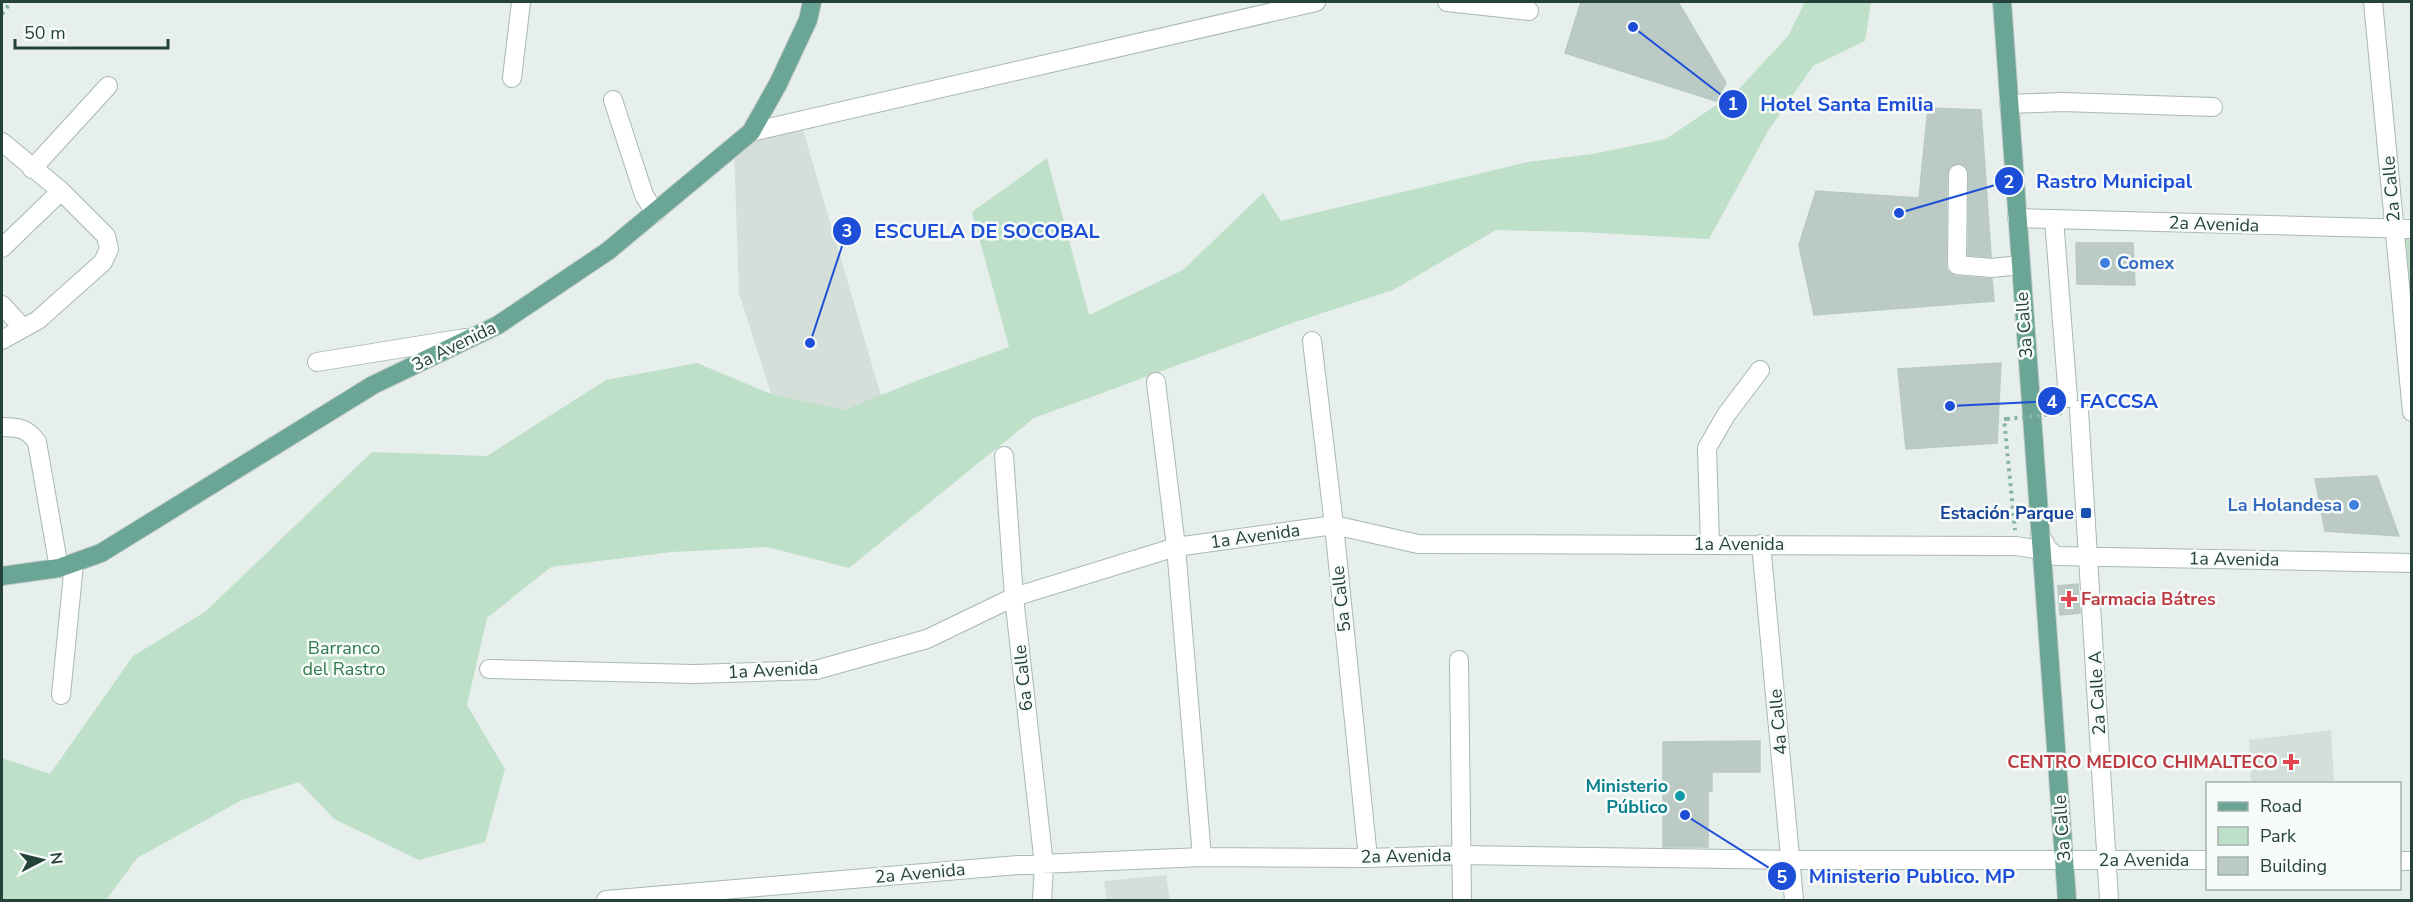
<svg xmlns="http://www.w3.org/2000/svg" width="2413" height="902" font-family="'Nunito Sans',sans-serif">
	<rect width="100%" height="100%" fill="#e6efeb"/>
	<path fill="#d4dfda" d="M801 123 900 460 804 497 739 293 734 148Z
		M2331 730 2334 783H2251L2249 740Z
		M1166 875 1170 900H1107L1104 881Z"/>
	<path fill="#bfe0c8" d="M1805 2H1871L1865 41 1813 66 1768 131 1709 239 1581 232 1496 230 1393 290 1295 322 1034 418 849 568 767 547 672 552 551 567 487 618 467 705 505 769 485 842 419 860 334 819 299 782 242 800 137 858 106 900H2V758L50 774 133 656 205 612 372 452 487 456 606 380 697 363 771 394 844 410 916 381 1009 347 972 212 1047 158 1089 315 1183 270 1263 193 1281 221 1528 162 1592 154 1666 139 1737 91 1788 36Z
		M2402 234H2411V390Z"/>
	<path fill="#bbcac4" stroke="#b8c9c2" stroke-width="1.5" d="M1581 2H1678L1726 83 1716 101 1565 53Z
		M1928 108 1981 110 1991 257 1968 255 1969 174 1964 165 1958 163 1949 168 1947 174 1946 265 1947 271 1955 276 1992 279 1994 301 1814 315 1799 245 1816 191 1919 198Z
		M2076 243H2133L2135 285 2077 284Z
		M2001 363 1997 443 1906 449 1898 369Z
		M2377 476 2399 536 2325 531 2315 479Z
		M2078 584 2080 613 2060 615 2058 586Z
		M1760 741V772H1712V791H1708V847H1663V742Z"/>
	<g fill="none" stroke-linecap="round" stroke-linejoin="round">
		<g stroke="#a8b8b2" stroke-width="20">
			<path id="minor" d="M1447 2 1529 11
				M2373 2 2412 412
				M512 78 521 2
				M613 100 644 195 655 213
				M2009 104 2062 102 2213 107
				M751 132 1316 2
				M2 142 61 191 106 236 109 249 103 262 38 320 2 340
				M32 169 108 86
				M1958 174 1957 265 1992 268 2020 265
				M2017 218 2412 229
				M2054 219 2068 398
				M2 248 61 191
				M2 305 23 328
				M1312 341 1334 525 1368 858
				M317 362 465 338
				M1156 382 1176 547 1202 857
				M2079 410 2109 900
				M2 427C18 427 27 428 37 442L59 568
				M1004 456 1014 597 1044 865 1042 900
				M2040 535 2048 549 2056 556 2412 563
				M1710 544 1707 448 1726 415 1760 370
				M1761 544 1794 900
				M1459 660 1462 900
				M489 669 694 674 816 670 927 639 1014 597 1176 547 1334 525 1418 544 2016 546 2041 550
				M61 695 74 564
				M2400 861H2412
				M606 900 1018 865 1202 857 1368 858 1461 855 1791 860H2208"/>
		</g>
		<g stroke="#c2cac8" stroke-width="20">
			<path id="major" d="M2002 2 2067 900
				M2 576 59 568 101 553 373 385 498 325 608 251 751 132 778 84 808 20 812 2"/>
		</g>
		<path stroke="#86b3a5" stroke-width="4" stroke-dasharray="3 4.5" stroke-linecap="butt" d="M2 14 11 2
			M2007 419H2004L2015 530"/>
		<use href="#minor" stroke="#fff" stroke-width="18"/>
		<use href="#major" stroke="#6aa596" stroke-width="18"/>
		<path stroke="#86b3a5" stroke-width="4" stroke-dasharray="3 4.5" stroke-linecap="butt" d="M2007 419 2062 413"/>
	</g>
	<g fill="#3f7fe0" stroke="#f7fbf9" stroke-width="2">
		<circle cx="2105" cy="263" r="6"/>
		<circle cx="2354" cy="505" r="6"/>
	</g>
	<rect fill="#1a4fb4" stroke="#f7fbf9" stroke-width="2" x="2080" y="507" width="12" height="12" rx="3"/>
	<g fill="#e0444e" stroke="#f7fbf9" stroke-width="2">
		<path d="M2066 590h6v6h6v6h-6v6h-6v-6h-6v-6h6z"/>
		<path d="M2288 753h6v6h6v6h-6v6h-6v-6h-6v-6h6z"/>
	</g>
	<circle fill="#0f9aa8" stroke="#f7fbf9" stroke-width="2" cx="1680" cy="796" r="6"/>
	<g text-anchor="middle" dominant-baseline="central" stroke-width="5" stroke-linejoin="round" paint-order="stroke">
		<g font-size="18" fill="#24423a" stroke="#f7fbf9">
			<text transform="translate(2391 189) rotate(-95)">2a Calle</text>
			<text transform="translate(2214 224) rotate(2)">2a Avenida</text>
			<text transform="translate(2024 325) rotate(-94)">3a Calle</text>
			<text transform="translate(454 346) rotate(-26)">3a Avenida</text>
			<text transform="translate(1255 536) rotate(-8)">1a Avenida</text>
			<text x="1739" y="544">1a Avenida</text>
			<text transform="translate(2234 559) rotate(1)">1a Avenida</text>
			<text transform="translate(1341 599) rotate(-96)">5a Calle</text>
			<text transform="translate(773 670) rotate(-3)">1a Avenida</text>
			<text transform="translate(1023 678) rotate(-96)">6a Calle</text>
			<text transform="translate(2097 693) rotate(-93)">2a Calle A</text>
			<text transform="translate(1778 722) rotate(-95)">4a Calle</text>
			<text transform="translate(2062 828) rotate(-94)">3a Calle</text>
			<text transform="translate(1406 856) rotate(-1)">2a Avenida</text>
			<text x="2144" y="860">2a Avenida</text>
			<text transform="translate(920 873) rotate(-5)">2a Avenida</text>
		</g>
		<g font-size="18" font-weight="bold" fill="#366cbe" stroke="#f7fbf9" text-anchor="start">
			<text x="2117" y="263">Comex</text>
			<text x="2342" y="505" text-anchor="end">La Holandesa</text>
		</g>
		<g font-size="18" font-weight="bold" fill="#164399" stroke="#f7fbf9" text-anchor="end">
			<text x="2074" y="513">Estación Parque</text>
		</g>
		<g font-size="18" font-weight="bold" fill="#be3a42" stroke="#f7fbf9" text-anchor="start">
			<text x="2081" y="599">Farmacia Bátres</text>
			<text x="2278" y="762" text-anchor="end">CENTRO MEDICO CHIMALTECO</text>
		</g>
		<g font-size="18" fill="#2d7a4b" stroke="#f7fbf9">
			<text x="344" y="648">Barranco<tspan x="344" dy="21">del Rastro</tspan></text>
		</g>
		<g font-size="18" font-weight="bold" fill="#0d838f" stroke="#f7fbf9" text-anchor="end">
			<text x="1668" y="786">Ministerio<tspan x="1668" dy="21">Público</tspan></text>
		</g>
	</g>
	<path fill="none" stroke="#1d4ed8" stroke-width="2" d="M1633 27L1733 104M1899 213L2009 181M810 343L847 231M1950 406L2052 401M1685 815L1782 876"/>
	<g fill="#1d4ed8" stroke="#f7fbf9" stroke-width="2">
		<circle cx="1633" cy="27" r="6"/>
		<circle cx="1899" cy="213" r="6"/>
		<circle cx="810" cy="343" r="6"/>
		<circle cx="1950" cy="406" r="6"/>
		<circle cx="1685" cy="815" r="6"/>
		<circle cx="1733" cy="104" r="15"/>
		<circle cx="2009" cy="181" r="15"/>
		<circle cx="847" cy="231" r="15"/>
		<circle cx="2052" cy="401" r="15"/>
		<circle cx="1782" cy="876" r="15"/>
	</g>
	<g font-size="18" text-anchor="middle" font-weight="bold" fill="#fff">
		<text x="1733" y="110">1</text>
		<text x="2009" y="188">2</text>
		<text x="847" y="237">3</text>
		<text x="2052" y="408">4</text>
		<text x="1782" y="883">5</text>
	</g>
	<g font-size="20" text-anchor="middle" font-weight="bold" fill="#1d4ed8" stroke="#f7fbf9" stroke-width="5" stroke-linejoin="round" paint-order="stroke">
		<text x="1847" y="111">Hotel Santa Emilia</text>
		<text x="2114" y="188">Rastro Municipal</text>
		<text x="987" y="238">ESCUELA DE SOCOBAL</text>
		<text x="2119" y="408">FACCSA</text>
		<text x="1912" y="883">Ministerio Publico. MP</text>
	</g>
	<rect width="2413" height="902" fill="none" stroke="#24423a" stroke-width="6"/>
	<rect x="2206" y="782" width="195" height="108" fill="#f7fbf9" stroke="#a3b1ad" stroke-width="1.5"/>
	<rect x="2218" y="802" width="30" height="9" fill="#6aa596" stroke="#a3b1ad" stroke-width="1.5"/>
	<text x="2260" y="812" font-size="18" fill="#24423a">Road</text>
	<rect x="2218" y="827" width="30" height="18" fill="#bfe0c8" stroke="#a3b1ad" stroke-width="1.5"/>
	<text x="2260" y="842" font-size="18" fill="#24423a">Park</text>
	<rect x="2218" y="857" width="30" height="18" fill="#bbcac4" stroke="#a3b1ad" stroke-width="1.5"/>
	<text x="2260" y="872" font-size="18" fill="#24423a">Building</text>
	<g transform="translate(42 860) rotate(83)" stroke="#f7fbf9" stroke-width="4.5" paint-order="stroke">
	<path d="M0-4.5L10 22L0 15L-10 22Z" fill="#24423a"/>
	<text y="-9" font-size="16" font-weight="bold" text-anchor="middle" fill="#24423a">N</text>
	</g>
	<path d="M15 39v9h153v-9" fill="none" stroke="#24423a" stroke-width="3"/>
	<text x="24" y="39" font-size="18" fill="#24423a" stroke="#f7fbf9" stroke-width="4.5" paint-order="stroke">50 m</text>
</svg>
